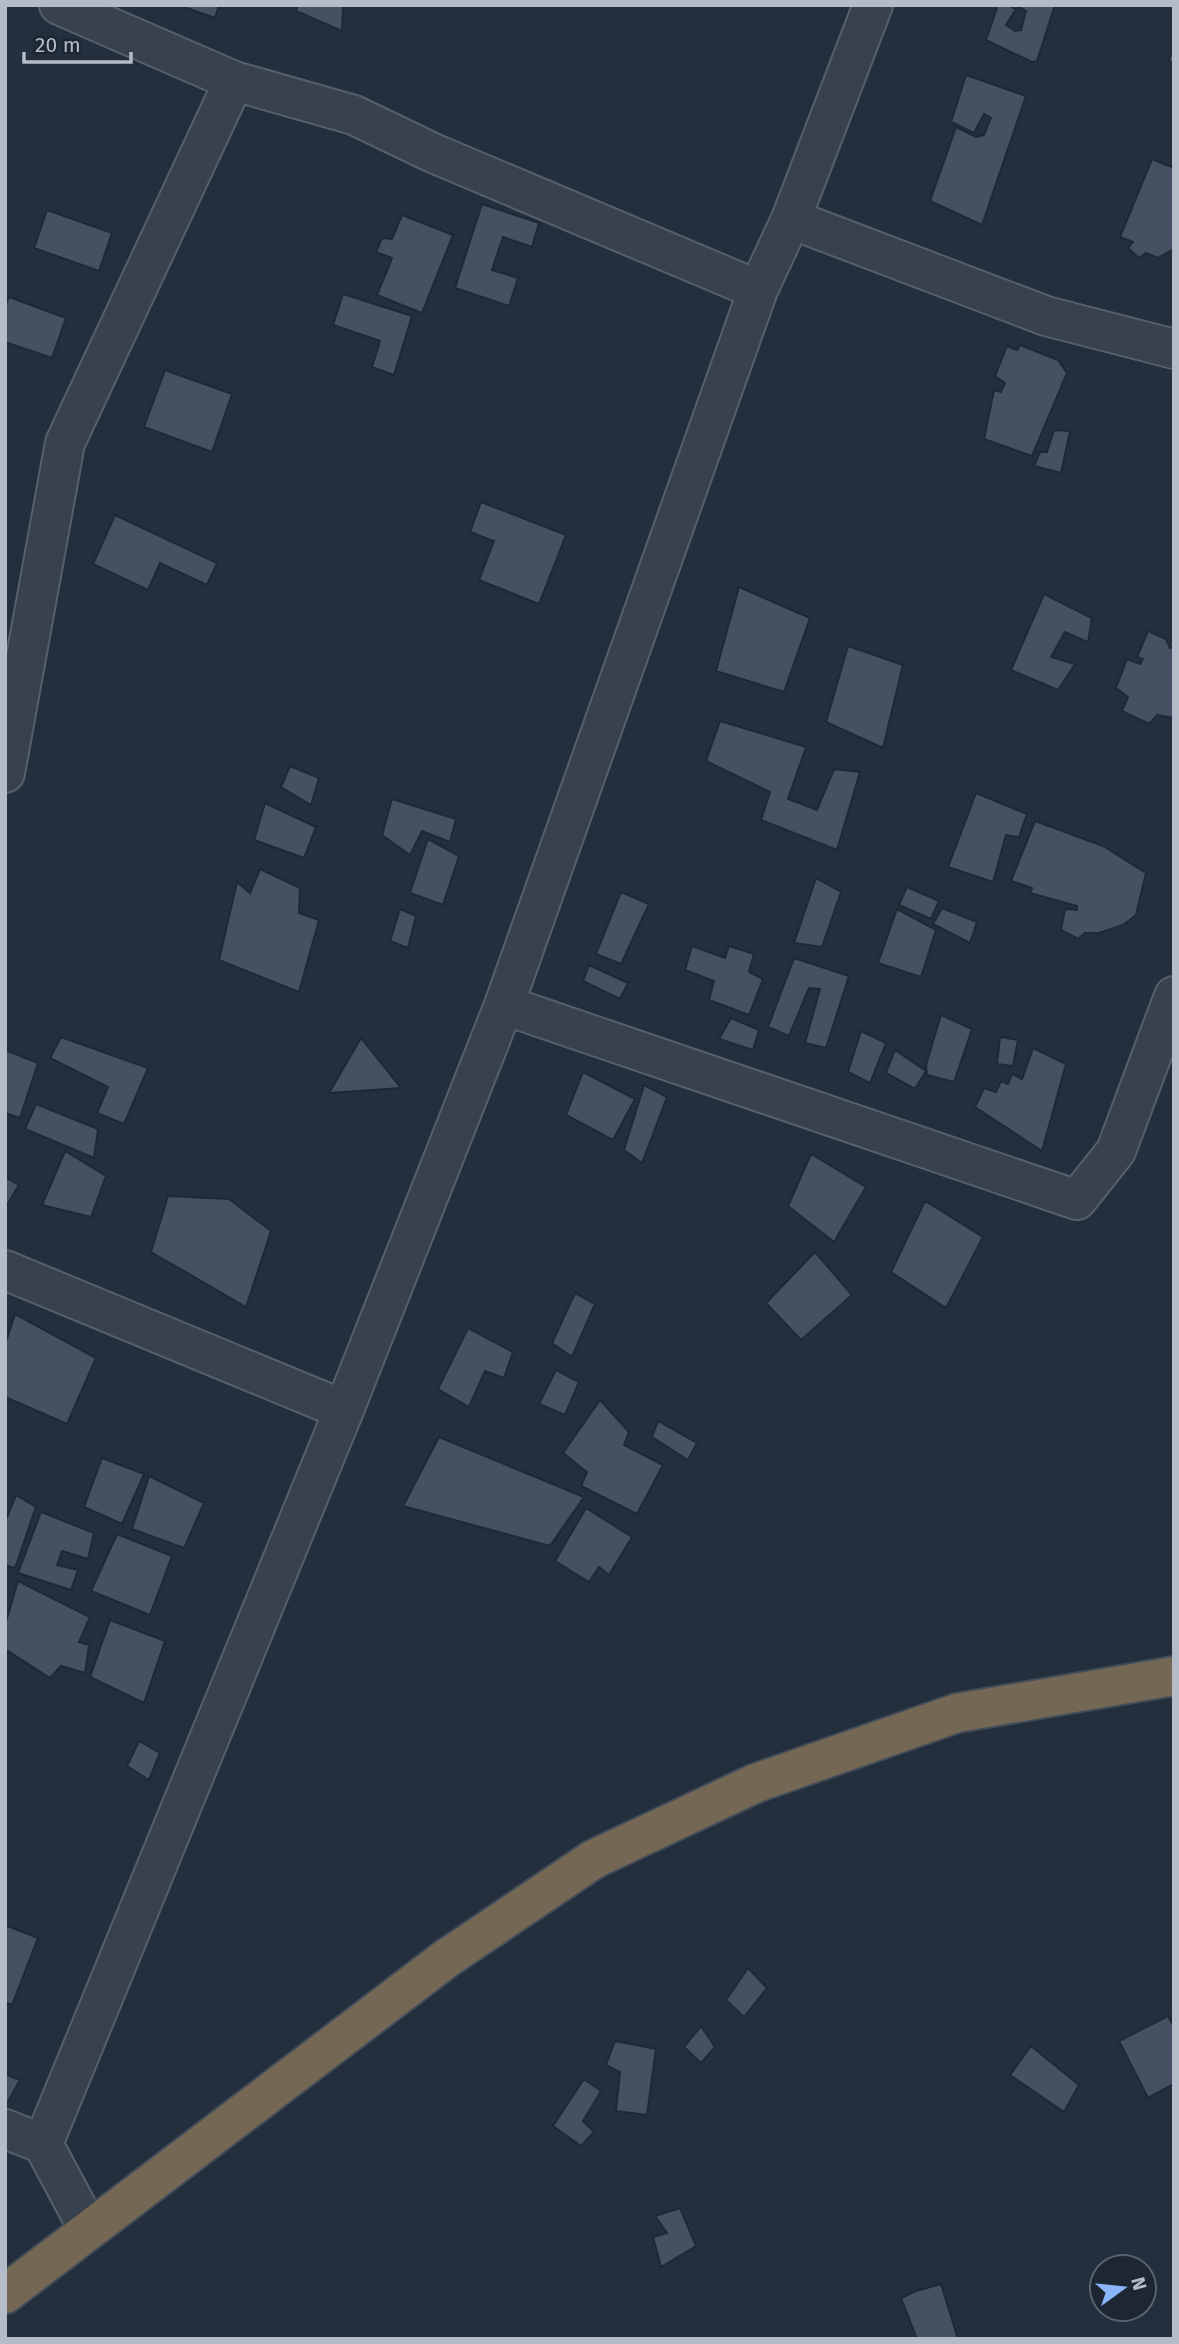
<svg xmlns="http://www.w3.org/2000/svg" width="1179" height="2344" font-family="'Fira Sans',sans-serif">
	<rect width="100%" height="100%" fill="#242f3e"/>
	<path fill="#455162" stroke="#1f2835" stroke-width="2" d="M178 5H219L215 18Z
		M298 5H343L342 31 296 11Z
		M998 5H1008L1016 9 1006 25 1015 31 1021 30 1026 11 1016 5H1055L1037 61 1032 62 986 40Z
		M1174 41V63L1169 61Z
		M966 75 1026 96 982 225 930 201 956 127 976 137 984 135 991 118 984 114 974 133 951 122Z
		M1152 159 1174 168V249L1158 258 1146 253 1139 258 1128 248 1133 242 1120 237Z
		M482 204 539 223 532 247 503 237 492 270 518 278 509 306 455 288Z
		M47 210 112 233 99 271 34 248Z
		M402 215 453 235 422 313 377 295 392 258 376 252 382 238 392 239Z
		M343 294 412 316 394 375 372 367 380 341 333 325Z
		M9 297 66 318 52 358 5 342V306Z
		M1020 345 1058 360 1067 373 1032 456 984 439 994 390 1001 392 1005 383 995 376 1007 346 1017 350Z
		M165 370 232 394 212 452 144 427Z
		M1054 430 1070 431 1061 473 1034 466 1040 452H1047Z
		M481 502 566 535 539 604 479 580 494 541 470 532Z
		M115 515 217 563 207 585 160 563 148 590 93 564Z
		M739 587 810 618 784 692 716 671Z
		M1044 594 1092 618 1088 642 1065 632 1051 657 1075 664 1058 690 1011 670Z
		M1148 631 1166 639 1170 648 1174 647V718L1157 715 1149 724 1122 711 1128 697 1116 688 1127 659 1140 664 1143 659 1137 657Z
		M848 646 903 665 883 748 826 722Z
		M720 721 806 747 788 799 817 810 834 769 860 772 837 850 761 820 770 792 706 761Z
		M290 766 319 778 311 805 281 787Z
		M976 793 1027 814 1019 837 1006 835 993 882 948 867Z
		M392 799 456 819 450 842 422 831 410 855 382 835Z
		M265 803 316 827 304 858 254 840Z
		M1035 821 1103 846 1146 873 1136 915 1123 925 1099 933H1085L1078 939 1061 930 1065 909 1077 910V906L1030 893 1032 888 1011 881Z
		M428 839 459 856 443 905 410 893Z
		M260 869 300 888 299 913 319 920 299 992 219 960 237 882 250 893Z
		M816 878 841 892 822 947 794 943Z
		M907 887 939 901 931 919 899 905Z
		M621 892 649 904 621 964 596 954Z
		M942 908 977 922 970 943 933 924Z
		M400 909 416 916 408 948 390 941Z
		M897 909 936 930 921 977 878 963Z
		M692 946 725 958 729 946 754 954 749 972 763 979 749 1015 709 1000 714 981 685 970Z
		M794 958 849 976 826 1048 805 1043 820 989 809 988 789 1036 768 1027Z
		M589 965 628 983 620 999 583 981Z
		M941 1015 972 1029 954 1082 927 1075 926 1065Z
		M731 1018 759 1030 753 1050 719 1039Z
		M861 1031 886 1043 870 1083 848 1072Z
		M61 1037 148 1068 124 1124 97 1113 108 1087 50 1058Z
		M1000 1037 1018 1040 1013 1066 997 1064Z
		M361 1038 401 1088 329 1093Z
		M1033 1048 1066 1064 1042 1151 975 1107 984 1088 996 1092 1001 1081 1008 1084 1012 1074 1022 1079Z
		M5 1050 38 1063 20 1118 5 1113Z
		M895 1050 926 1071 915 1089 886 1073Z
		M583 1072 635 1099 613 1140 566 1115Z
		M644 1085 667 1097 642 1163 624 1150Z
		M36 1104 98 1129 94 1158 25 1129Z
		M65 1151 106 1176 91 1217 42 1205Z
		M811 1154 866 1187 834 1242 788 1206Z
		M5 1177 19 1185 5 1208Z
		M168 1196 229 1199 271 1231 246 1307 151 1252Z
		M925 1201 983 1237 946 1308 891 1272Z
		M815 1252 852 1295 801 1340 766 1303Z
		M575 1293 595 1304 572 1357 552 1343Z
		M15 1314 96 1358 67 1424 5 1397V1345Z
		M468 1328 513 1352 504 1378 485 1371 469 1407 438 1389Z
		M556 1370 579 1382 565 1415 539 1404Z
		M600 1400 629 1432 624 1445 663 1465 637 1514 581 1486 587 1472 563 1453Z
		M658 1421 697 1443 688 1460 652 1437Z
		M439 1437 584 1497 550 1546 403 1506Z
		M102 1458 144 1474 122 1524 84 1507Z
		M149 1476 204 1503 184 1548 132 1529Z
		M16 1495 36 1507 15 1568 5 1565V1522Z
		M586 1508 632 1537 609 1575 599 1567 589 1582 555 1561Z
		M41 1512 94 1533 88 1559 62 1551 57 1565 78 1570 71 1590 18 1573Z
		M117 1534 172 1556 150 1615 91 1591Z
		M18 1581 90 1617 79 1642 89 1645 85 1673 61 1666 50 1678 5 1649V1625Z
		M110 1620 165 1641 144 1703 90 1677Z
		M139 1741 160 1753 149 1780 127 1766Z
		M5 1925 38 1938 12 2005 5 2002Z
		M748 1968 767 1988 744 2017 726 2000Z
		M1168 2016 1174 2027V2084L1148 2098 1119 2041Z
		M701 2026 715 2047 701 2063 684 2047Z
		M615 2041 656 2049 647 2115 616 2111 620 2072 606 2065Z
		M1031 2046 1079 2085 1064 2112 1010 2075Z
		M5 2074 20 2080 5 2107Z
		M584 2079 601 2091 583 2121 594 2132 581 2146 553 2126Z
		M680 2208 696 2246 661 2267 653 2237 667 2233 655 2216Z
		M941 2284 958 2339H917L901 2298 916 2291Z"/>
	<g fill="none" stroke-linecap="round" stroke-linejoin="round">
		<g stroke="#565f6c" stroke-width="42">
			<path id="minor" d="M59 5 234 81 354 115 433 153 758 290
				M791 219 1046 316 1174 349
				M5 773 65 443 234 81
				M504 1005 1077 1200 1116 1151 1174 996
				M5 1270 344 1410
				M5 2129 43 2144 89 2230
				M43 2144 344 1410 504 1005 758 290 791 219 873 5"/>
		</g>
		<g stroke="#434c59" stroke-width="42">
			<path id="highway" d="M5 2294 447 1958 594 1859 756 1783 957 1713 1174 1676"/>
		</g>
		<use href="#minor" stroke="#38414e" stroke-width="38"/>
		<use href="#highway" stroke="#746855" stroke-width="38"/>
	</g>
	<rect width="1179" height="2344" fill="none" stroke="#b4bcc9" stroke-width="14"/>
	<g transform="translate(1123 2288) rotate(75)"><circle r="33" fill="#1d2633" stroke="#59626f" stroke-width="2"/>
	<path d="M0-5L12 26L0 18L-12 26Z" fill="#8ab4f8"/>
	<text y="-10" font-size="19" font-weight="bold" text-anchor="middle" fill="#b4bcc9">N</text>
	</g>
	<path d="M24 52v10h107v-10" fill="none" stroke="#b4bcc9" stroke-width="3.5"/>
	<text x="35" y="52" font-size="21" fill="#b4bcc9" stroke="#1d2633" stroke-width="5" paint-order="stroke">20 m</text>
</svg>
